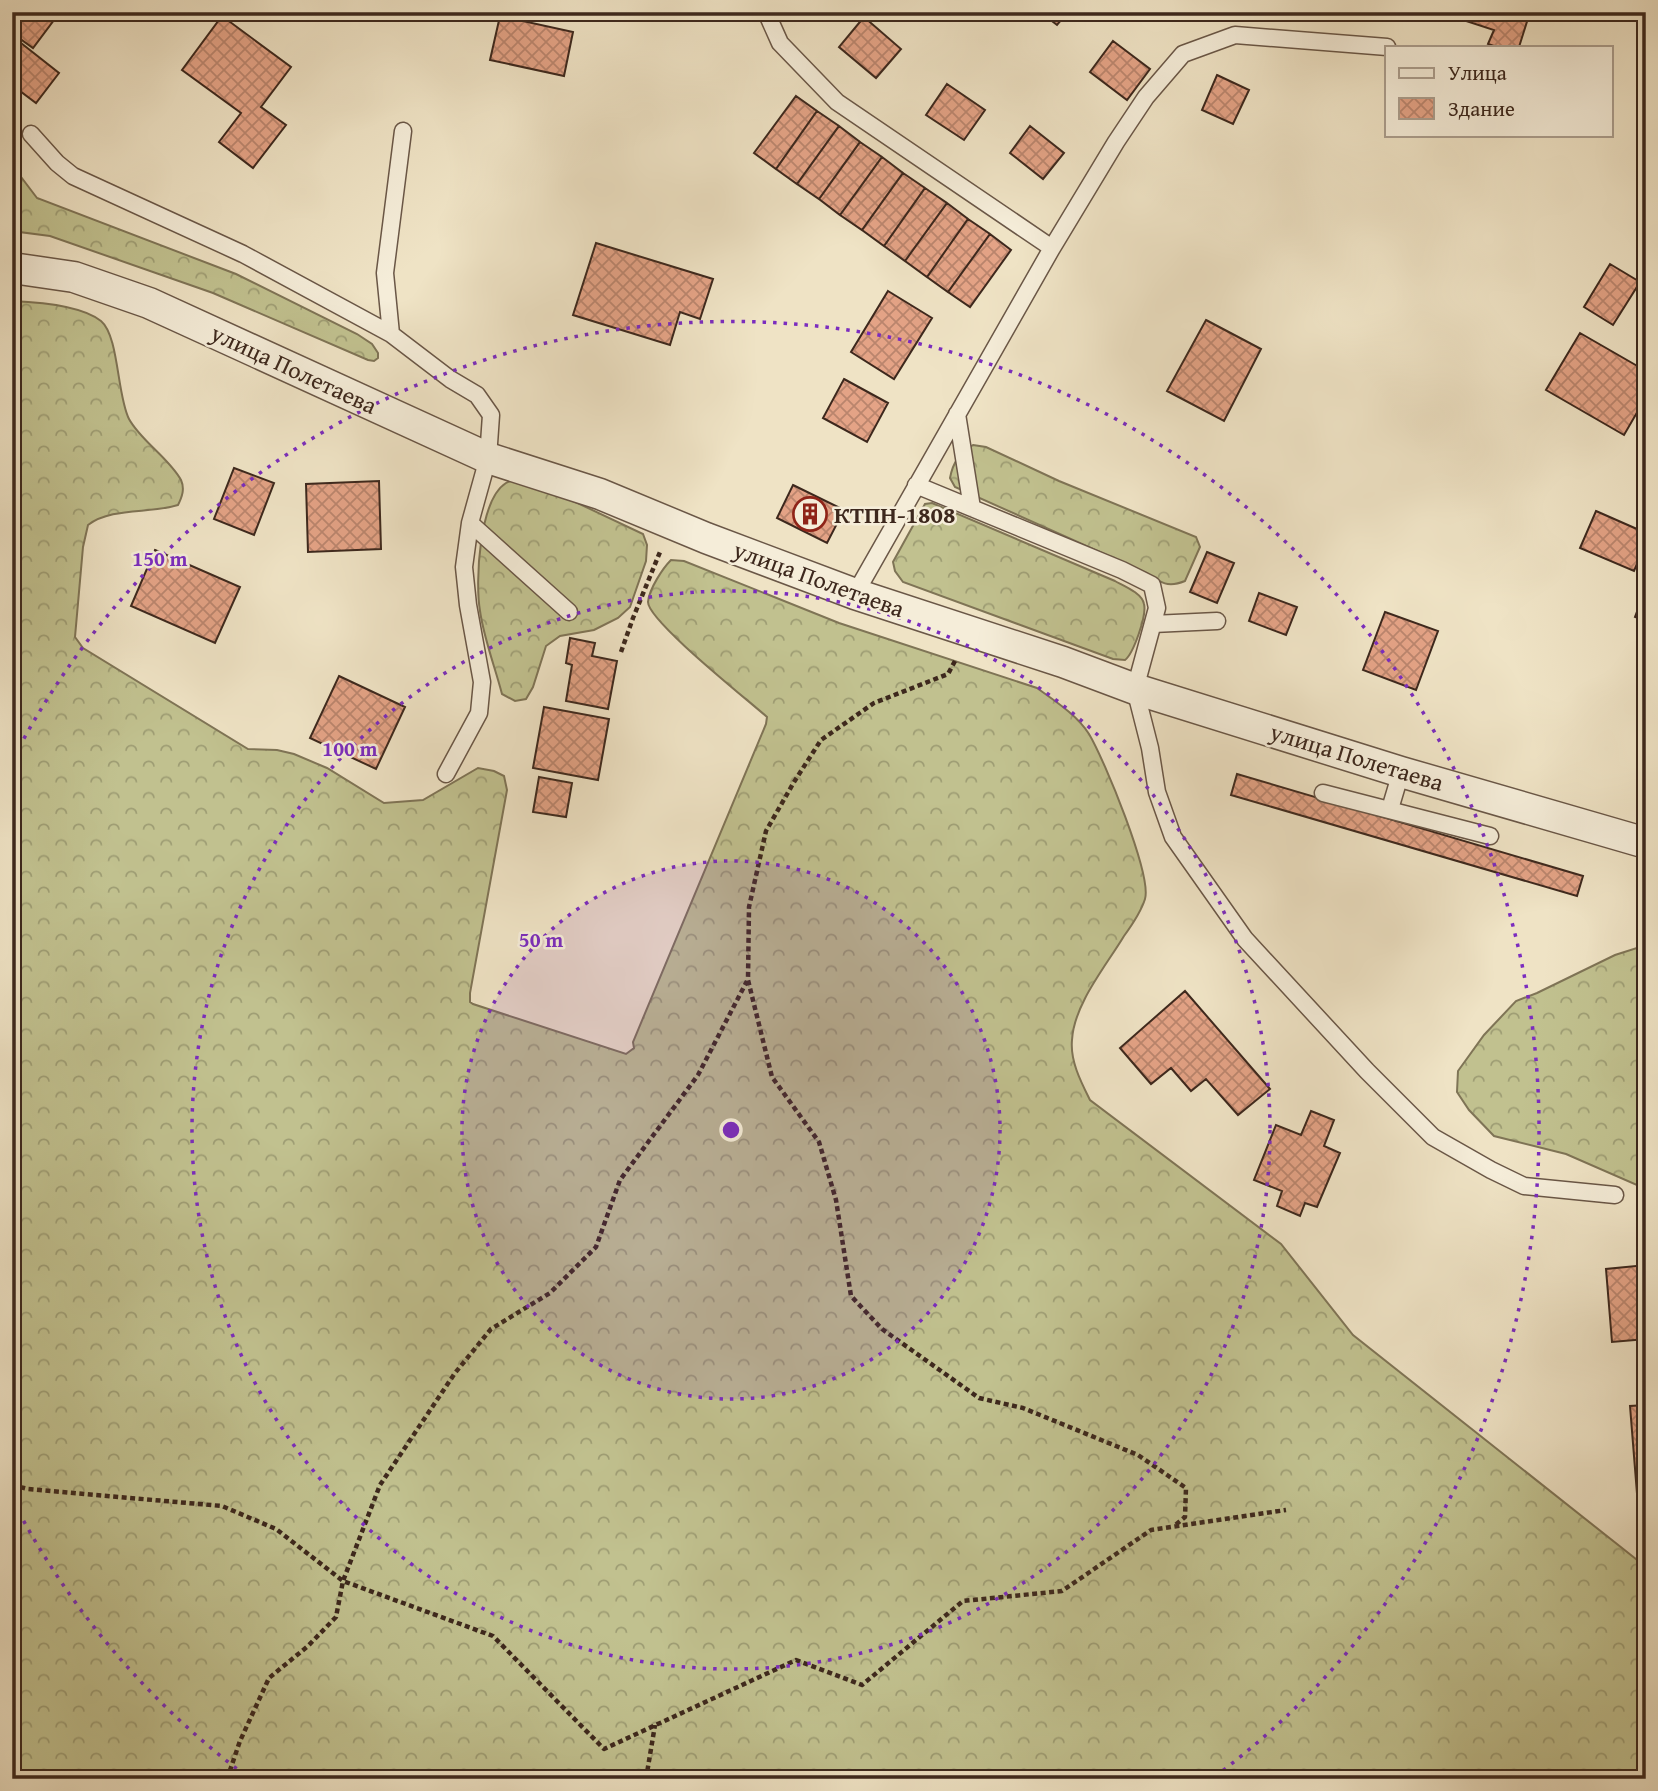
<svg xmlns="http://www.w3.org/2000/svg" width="1658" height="1791" font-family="'Gentium Book Plus',serif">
	<defs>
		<pattern id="forest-crowns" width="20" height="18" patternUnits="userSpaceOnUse" patternTransform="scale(1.75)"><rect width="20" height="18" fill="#c1c18f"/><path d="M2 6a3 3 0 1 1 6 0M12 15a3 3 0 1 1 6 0" fill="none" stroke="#9e9d74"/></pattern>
		<pattern id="building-cross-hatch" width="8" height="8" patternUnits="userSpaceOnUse" patternTransform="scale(1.75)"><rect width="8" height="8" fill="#e4a386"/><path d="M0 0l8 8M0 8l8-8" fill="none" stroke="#ba856d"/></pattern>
	</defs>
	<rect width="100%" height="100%" fill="#efe3c5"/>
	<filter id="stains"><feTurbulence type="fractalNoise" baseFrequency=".00286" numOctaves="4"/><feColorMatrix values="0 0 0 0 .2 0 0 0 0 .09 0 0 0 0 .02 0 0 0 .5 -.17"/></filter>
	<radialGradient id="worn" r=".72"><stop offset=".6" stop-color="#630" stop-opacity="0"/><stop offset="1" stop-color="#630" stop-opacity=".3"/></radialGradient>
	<path fill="url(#forest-crowns)" stroke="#7f7456" stroke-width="2" d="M12 165 37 198 236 274 357 334 372 344 378 353V358L374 361 368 360 213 293 50 236 12 231Z
		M12 301C37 302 81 305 101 321 119 336 117 396 129 419 141 441 169 458 181 480 185 489 182 497 178 505 149 514 112 507 88 525L83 547 75 637 83 648 248 749 277 750 294 754 327 768 384 803 423 800 478 768 494 771 504 776 507 790 470 993V1002L473 1004 626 1054 634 1048 633 1042 766 724 767 717C748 700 648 621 648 602 649 589 663 568 671 560L684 561 839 623 1037 688C1055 701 1077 715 1089 734 1104 759 1152 875 1145 899 1141 912 1132 925 1124 936 1106 966 1074 1004 1072 1040 1070 1061 1081 1082 1090 1100L1281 1244 1353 1335 1646 1567V1779H12Z
		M973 445 986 447 1059 481 1196 537 1200 547 1185 581C1168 588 1161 583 1147 573L955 487 950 478C953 462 959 454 973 445Z
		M522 479 533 482 643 534 647 545 646 561 630 607 618 618 594 630 560 636 546 646 533 687 526 699 515 701 502 694C495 667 484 639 480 611 475 582 479 500 506 483 511 480 516 480 522 479Z
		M932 503 1115 581C1124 586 1142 593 1144 604 1147 616 1133 654 1125 660L1113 659 903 582 895 571 893 562 925 504Z
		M1646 945V1189L1566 1154 1494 1136 1469 1110 1457 1092 1458 1071 1484 1035 1516 1001 1537 993 1615 955Z"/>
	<path fill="url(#building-cross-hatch)" stroke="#3d281d" stroke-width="2" d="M12 12H60L33 48 12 33Z
		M1040 12H1068L1057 25Z
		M1452 12H1530L1519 47H1497L1488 44 1494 30 1451 16Z
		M222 16 291 67 261 107 286 125 253 168 219 142 241 113 182 70Z
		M500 16 573 32 564 76 490 60Z
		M864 17 901 49 876 78 839 47Z
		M1113 41 1150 69 1127 100 1090 72Z
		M21 43 59 73 36 103 12 85V54Z
		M1217 75 1249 90 1233 124 1202 110Z
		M947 84 985 110 964 140 926 115Z
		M796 96 817 111 776 169 754 153Z
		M817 111 839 126 797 184 776 169Z
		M839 126 860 142 819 199 797 184Z
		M1030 126 1064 153 1043 179 1010 153Z
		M860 142 882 157 840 215 819 199Z
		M882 157 903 173 862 230 840 215Z
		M903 173 925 188 884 246 862 230Z
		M925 188 947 203 905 261 884 246Z
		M947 203 968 219 927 277 905 261Z
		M968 219 990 234 948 292 927 277Z
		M990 234 1011 250 970 307 948 292Z
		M596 243 713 279 700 319 680 312 670 345 573 315Z
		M1610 264 1640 282 1613 325 1584 307Z
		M888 291 932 318 894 379 851 352Z
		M1206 320 1261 349 1224 421 1167 391Z
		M1580 333 1646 371V397L1624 435 1546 390Z
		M844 379 888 403 867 442 823 418Z
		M234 468 274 483 254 535 214 519Z
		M379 481 381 549 308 552 306 484Z
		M793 485 844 510 827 543 777 518Z
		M1596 511 1646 533V543L1634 571 1580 548Z
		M155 550 240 587 215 643 131 606Z
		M1207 552 1234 563 1217 603 1190 592Z
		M1646 588V621L1635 617Z
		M1259 593 1297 607 1286 635 1249 621Z
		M1385 612 1438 631 1416 690 1363 670Z
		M570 638 595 643 592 656 617 661 608 709 566 701 572 665 566 663Z
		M339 676 405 707 376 769 310 738Z
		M544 707 609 719 598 780 533 768Z
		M1237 774 1583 876 1577 896 1231 795Z
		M539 777 572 783 566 817 533 812Z
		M1185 991 1270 1089 1238 1115 1206 1079 1191 1091 1171 1068 1151 1084 1120 1048Z
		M1311 1111 1334 1120 1324 1146 1340 1153 1317 1207 1305 1203 1300 1216 1277 1206 1282 1191 1254 1180 1276 1125 1301 1135Z
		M1646 1265V1339L1612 1342 1606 1269Z
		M1646 1405V1506H1638L1630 1406Z"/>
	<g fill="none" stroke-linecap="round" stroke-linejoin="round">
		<g stroke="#6a5747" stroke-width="19">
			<path id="lane" d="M767 14 780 43 837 102 1052 248
				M31 134 57 163 73 176 243 254 391 334 450 379 477 395 491 415 488 458 470 523 464 567 468 605 482 682 479 713 446 774
				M391 334 385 273 403 131
				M957 414 972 508
				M916 485 1122 570 1152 585 1157 608 1135 689 1150 748 1157 792 1173 837 1245 939 1367 1071 1433 1137 1491 1170 1524 1186 1615 1195
				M470 523 569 612
				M855 594 1052 248 1116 142 1146 97 1183 54 1235 35 1387 47
				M1153 624 1217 621
				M1323 793 1490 836
				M1390 809 1401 772"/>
		</g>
		<g stroke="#6a5747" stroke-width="33">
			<path id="street" d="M12 268 74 277 149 303 488 458 600 494 706 538 855 594 1063 662 1135 689 1401 772 1646 843"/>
		</g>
		<path stroke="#3d281d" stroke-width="4.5" stroke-dasharray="5 3.5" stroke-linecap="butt" d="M621 652 633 618 660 552
			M955 661 948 674 874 703 821 740 794 782 766 831 749 907 748 980 772 1077 819 1142 836 1200 851 1296 882 1329 979 1398 1023 1408 1138 1455 1186 1488 1185 1517 1174 1526
			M12 1485 28 1489 222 1506 276 1529 343 1581 493 1636 604 1749 796 1660 862 1685 963 1601 1062 1591 1151 1530 1286 1510
			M227 1779 240 1741 269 1678 308 1646 336 1617 343 1581 380 1485 455 1373 491 1329 550 1293 596 1247 620 1180 698 1075 747 981
			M646 1779 655 1725"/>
		<use href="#lane" stroke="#f5edd9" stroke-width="16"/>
		<use href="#street" stroke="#f5edd9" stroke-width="30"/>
	</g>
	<circle cx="731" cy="1130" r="269" fill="#7b2cbf" fill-opacity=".12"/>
	<g fill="none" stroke="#7b2cbf" stroke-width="3.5" stroke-dasharray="3.5 7">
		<circle cx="731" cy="1130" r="269"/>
		<circle cx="731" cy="1130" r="539"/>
		<path d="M245 1775A808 808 0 0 1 14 1503M14 757A808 808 0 1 1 1217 1775"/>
	</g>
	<defs>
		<g id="building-ring" transform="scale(1.75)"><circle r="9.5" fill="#f5edd9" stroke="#8f2418" stroke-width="1.5"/><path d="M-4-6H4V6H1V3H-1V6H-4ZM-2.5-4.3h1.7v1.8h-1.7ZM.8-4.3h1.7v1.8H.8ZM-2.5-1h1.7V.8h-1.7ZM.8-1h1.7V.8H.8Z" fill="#8f2418"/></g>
	</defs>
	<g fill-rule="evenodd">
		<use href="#building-ring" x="810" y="514"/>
	</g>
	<g text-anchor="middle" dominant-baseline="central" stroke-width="5" stroke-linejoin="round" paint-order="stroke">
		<g font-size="24" fill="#3d281d" stroke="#f5edd9">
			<text transform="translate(294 369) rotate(25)">улица Полетаева</text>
			<text transform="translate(819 579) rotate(20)">улица Полетаева</text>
			<text transform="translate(1357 757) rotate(17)">улица Полетаева</text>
		</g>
		<g font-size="24" font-weight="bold" fill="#3d281d" stroke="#f5edd9" text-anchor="start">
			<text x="834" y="514">КТПН-1808</text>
		</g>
	</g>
	<circle cx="731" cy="1130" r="10" fill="#7b2cbf" stroke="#f5edd9" stroke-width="3.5"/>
	<g font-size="21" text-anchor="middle" font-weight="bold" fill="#7b2cbf" stroke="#f5edd9" stroke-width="5" stroke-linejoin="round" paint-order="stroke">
		<text x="160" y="566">150 m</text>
		<text x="350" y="756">100 m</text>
		<text x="541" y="947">50 m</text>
	</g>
	<rect width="1658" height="1791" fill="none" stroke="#efe3c5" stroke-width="42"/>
	<rect x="14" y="14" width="1630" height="1763" fill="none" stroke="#3d281d" stroke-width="3.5"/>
	<rect x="21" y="21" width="1616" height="1749" fill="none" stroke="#3d281d" stroke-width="2"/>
	<rect x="1385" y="46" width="228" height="91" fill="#f5edd9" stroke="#ab9e8e" stroke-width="2"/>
	<rect x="1399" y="68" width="35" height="10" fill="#f5edd9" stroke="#ab9e8e" stroke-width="2"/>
	<text x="1448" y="80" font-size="21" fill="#3d281d">Улица</text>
	<rect x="1399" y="98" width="35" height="21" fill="url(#building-cross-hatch)" stroke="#ab9e8e" stroke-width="2"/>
	<text x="1448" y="116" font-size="21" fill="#3d281d">Здание</text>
	<rect width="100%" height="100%" filter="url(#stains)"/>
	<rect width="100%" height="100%" fill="url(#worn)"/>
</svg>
